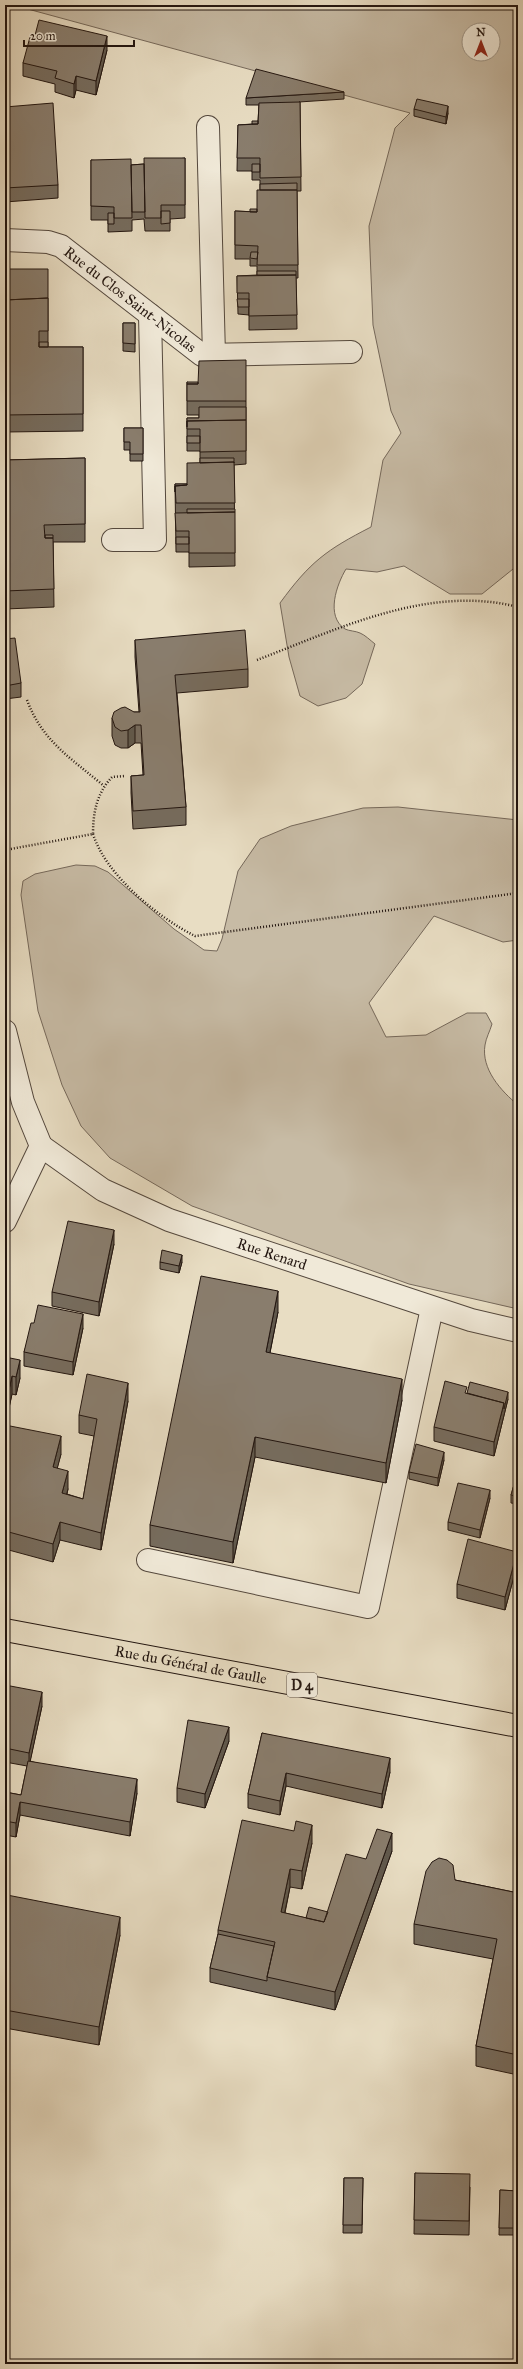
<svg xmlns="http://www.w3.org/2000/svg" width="523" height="2369" font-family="'IM FELL Great Primer',serif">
	<rect width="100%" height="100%" fill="#e8ddc3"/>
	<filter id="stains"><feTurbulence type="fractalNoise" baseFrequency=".005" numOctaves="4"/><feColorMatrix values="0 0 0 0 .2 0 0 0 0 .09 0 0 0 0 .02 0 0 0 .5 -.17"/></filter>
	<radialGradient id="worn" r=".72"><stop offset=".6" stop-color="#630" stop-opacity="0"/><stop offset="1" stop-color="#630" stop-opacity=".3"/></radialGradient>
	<path fill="#c7bba5" stroke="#75685a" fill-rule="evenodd" d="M13 5H518V565L482 594H450L404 566 377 572 346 569C337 584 325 616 345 629 349 631 356 631 360 633 365 635 370 640 375 644L362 684 346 698 318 706 300 696 289 657 280 603C310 562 326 550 371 527L383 460 401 433 391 411 373 325 369 226 395 128 410 113ZM469 30H493V54H469Z
		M398 807 518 820V940L503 942 434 916 369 1003 386 1037 426 1035 467 1013H486L492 1024C490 1031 486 1038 485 1045 481 1069 501 1091 518 1105V1309L409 1284 192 1206 110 1158 81 1126 62 1085 38 1011 21 895 23 881 35 874 76 865 95 866 108 872 174 929 204 950 217 951 222 939 238 871 260 839 291 826 363 808Z"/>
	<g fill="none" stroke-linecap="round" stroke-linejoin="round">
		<g stroke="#54483d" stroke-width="24">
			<g id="minor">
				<path d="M208 127 214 355"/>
				<path id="s1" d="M5 240 48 242 61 246 202 355 351 352"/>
				<path d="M113 540H155L150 315"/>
				<path d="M5 1031 23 1102 41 1146 5 1221"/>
				<path id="s2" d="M41 1146 103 1190 169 1220 471 1320 518 1331"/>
				<path d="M148 1560 368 1607 432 1308"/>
			</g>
		</g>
		<g stroke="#231610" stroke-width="24">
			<g id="major">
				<path id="s3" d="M5 1630 518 1726"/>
			</g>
		</g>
		<path stroke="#231610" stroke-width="2.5" stroke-dasharray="1 2" stroke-linecap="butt" d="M257 660C338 629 429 584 518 607
			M27 700C42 741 72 759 104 786
			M93 834C106 875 157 917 195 936L518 893
			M5 850 93 834C93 812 97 793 112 777L125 776"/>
		<use href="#minor" stroke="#f0e9d8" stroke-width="22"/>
		<use href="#major" stroke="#e8ddc3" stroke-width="22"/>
	</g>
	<path fill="#766c5e" stroke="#231610" d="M34 39 107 50 96 95 76 90 74 98 55 92V84L23 76V63Z
		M344 92V99L299 102H300L301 191H297L298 278H296L297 329 249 330V306V315L238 314 237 276 257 275V266H250V259H235V211L257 212 260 190V180H252V171H237L238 125 252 124 258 121 259 105H246V98Z
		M5 107 58 185V198L5 202Z
		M414 109 448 113 446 124 414 116Z
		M185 158V218L170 219V231H145L144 219 132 220V231L108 232V220H91V160L131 165 144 164Z
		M5 269 48 298V347H83V431L5 432Z
		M123 323H135V352L123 351Z
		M187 382 246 401V464L234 465 235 566 189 567V552H176L175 484H187L200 463V451H187V418H199V415H187Z
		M124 428H143V461H130V450H124Z
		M85 458V542H53L54 607 5 609V460Z
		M5 639 21 683V697L5 699Z
		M135 640 248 669V687L177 693 186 807V825L133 829 131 793V776L143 775 141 743H135L128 748H121L115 745 112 736V718L134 712H139L135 657Z
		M114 1244 99 1316 52 1306V1292Z
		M160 1262H182L179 1273 160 1269Z
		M278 1312 270 1353 402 1400 386 1483 255 1457 233 1563 150 1546V1525Z
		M34 1323 83 1328 73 1375 24 1366V1352Z
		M5 1357 20 1378 16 1395 12 1394 5 1425 61 1454 57 1468 68 1489 67 1494 83 1499 94 1436 79 1433V1415L128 1401 101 1550 60 1540 53 1562 5 1549Z
		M467 1393 508 1399 494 1456 434 1441V1427Z
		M444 1460 438 1486 409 1479V1472Z
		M518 1471V1504L511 1503V1495Z
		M490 1498 480 1538 448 1530V1522Z
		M517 1565 505 1610 457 1598V1584Z
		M5 1685 42 1706 30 1761 137 1793 130 1836 20 1815 16 1837 5 1835V1792L21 1795 27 1766 5 1762Z
		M262 1733 390 1772 382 1808 286 1786 280 1815 248 1808V1794Z
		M229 1741 205 1808 177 1802V1788Z
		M312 1843 302 1889 290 1887 285 1913 306 1918 328 1912 366 1859 392 1851 335 2010 210 1982V1968L218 1934V1930Z
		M455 1880 518 1893V2075L476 2066V2046L493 1959 414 1944V1924Z
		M5 1909 120 1935 99 2045 5 2028Z
		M415 2173 470 2187 469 2235 414 2234Z
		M344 2178H363L362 2233H343Z
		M500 2190 518 2191V2235H499Z"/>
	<path fill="#60584c" stroke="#231610" d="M107 36V50L96 95V81Z
		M76 76V90L74 98V84Z
		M448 106V113L446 124V117Z
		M135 725V743L128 748V730Z
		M114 1230V1244L99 1316V1302Z
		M182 1255V1262L179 1273V1266Z
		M278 1291V1312L266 1372V1352Z
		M83 1314V1328L73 1375V1362Z
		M20 1360V1378L16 1395V1377Z
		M12 1376V1394L5 1427V1409Z
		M402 1379V1400L386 1483V1463Z
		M128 1383V1401L101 1550V1533Z
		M508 1392V1399L494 1456V1442L504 1403Z
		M61 1436V1454L53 1485V1467Z
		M255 1437V1457L233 1563V1542Z
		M444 1452V1460L438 1486V1478Z
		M68 1471V1489L62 1511V1493Z
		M490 1490V1498L480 1538V1530Z
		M60 1522V1540L53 1562V1544Z
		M517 1552V1565L505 1610V1597Z
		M42 1692V1706L29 1767V1753Z
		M229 1727V1741L205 1808V1794Z
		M390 1758V1772L382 1808V1794Z
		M286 1773V1786L280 1815V1801Z
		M137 1779V1793L130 1836V1822Z
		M20 1802V1815L16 1837V1823Z
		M312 1825V1843L302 1889V1871Z
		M392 1833V1851L335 2010V1992Z
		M290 1869V1887L281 1930V1912Z
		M120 1917V1935L99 2045V2027Z"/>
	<path fill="#897d6d" stroke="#231610" d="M39 20 107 36 96 81 76 76 74 84 55 78 57 71 23 63 30 37 34 39Z
		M256 69 344 92 246 98Z
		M417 99 448 106 446 117 414 109Z
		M300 102 301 177 260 178V158H237L238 125 258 124 259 103Z
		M53 103 58 185 5 188V107Z
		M252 121H258V124H252Z
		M144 158H185V205H161V218H145Z
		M131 159 132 218H114V207L91 206V160Z
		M144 164 145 212H132L131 165Z
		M252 164H260V172H252Z
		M297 183V190H260V184Z
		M257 190H297L298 265H257L258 246 235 245V211L257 212Z
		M250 209H257V212H250Z
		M161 211H170V223L161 224Z
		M108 213H114V224H108Z
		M251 252H258L257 259 250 258Z
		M5 269H48V298L5 300Z
		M257 271H296V275H257Z
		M296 275 297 315 249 316V293H237V276Z
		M48 298V331H39V347H83V414L5 415V300Z
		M237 299H249V307H238Z
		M123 323H135V344L123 343Z
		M39 342H48V347H39Z
		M246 360V401H187V384H198L199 361Z
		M187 382H198V384H187Z
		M199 407H246V420L187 421V427V418H199Z
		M246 420V451L200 452V429H187V421Z
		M124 428H143V454H130V442H124Z
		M187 436H200V443H187Z
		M85 458V524L44 525 45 538H53L54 589 5 591V460Z
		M200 458H234V463V462L200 463Z
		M234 462 235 503H176L175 486 187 485V463Z
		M175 484H187V485L175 486V492Z
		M187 509H235V512L187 513Z
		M235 512V553H189V531H176L175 513Z
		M45 535H53V538H45Z
		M176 537H189V544H176Z
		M245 630 248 669 175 675 186 807 133 811 131 776 144 775 141 725H135L128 730 121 731 115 727 112 718 114 712 121 708 125 707 134 712H140L135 640Z
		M15 638 21 683 5 686V639Z
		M68 1221 114 1230 99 1302 52 1292Z
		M162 1250 182 1255 179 1266 160 1262Z
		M201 1276 278 1291 266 1352 402 1379 386 1463 255 1437 233 1542 150 1525Z
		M38 1305 83 1314 73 1362 24 1352 31 1323H34Z
		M5 1357 20 1360 16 1377 12 1376 5 1409Z
		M87 1374 128 1383 101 1533 60 1522 53 1544 5 1531V1513L7 1507H5V1425L61 1436 53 1467 68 1471 62 1493 83 1499 97 1419 79 1415Z
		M445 1381 467 1387 465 1393 504 1403 494 1442 434 1427Z
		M470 1382 508 1392 504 1409V1403L467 1393Z
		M416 1444 444 1452 438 1478 409 1472Z
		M518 1471V1497L511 1495Z
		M458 1483 490 1490 480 1530 448 1522Z
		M468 1539 517 1552 505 1597 457 1584Z
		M5 1685 42 1692 29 1753 5 1748Z
		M188 1720 229 1727 205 1794 177 1788Z
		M262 1733 390 1758 382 1794 286 1773 280 1801 248 1794Z
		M28 1761 137 1779 130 1822 20 1802 16 1823 5 1821V1792L21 1795Z
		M242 1820 294 1831 296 1821 312 1825 302 1871 290 1869 281 1912 324 1922 346 1854 366 1859 377 1829 392 1833 335 1992 267 1977 275 1942 218 1930Z
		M439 1858 447 1860 453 1865 455 1880 518 1893V2055L476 2046 497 1939 414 1924 426 1871 432 1862Z
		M7 1895 120 1917 99 2027 5 2010V1909Z
		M309 1907 328 1912 324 1922 306 1918Z
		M218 1934 274 1946 267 1977V1981L210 1968Z
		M415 2173 470 2174 469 2221 414 2220Z
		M344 2178H363L362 2225H343Z
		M500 2190 518 2191V2228H499Z"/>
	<g text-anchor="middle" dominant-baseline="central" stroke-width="4" stroke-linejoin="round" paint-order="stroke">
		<rect fill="#f0e9d8" stroke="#60554c" stroke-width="1" x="287" y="1673" width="30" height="24" rx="3"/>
		<g font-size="14" font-weight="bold" fill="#231610">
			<text x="302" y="1685">D 4</text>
		</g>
		<g font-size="15" fill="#231610" stroke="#f0e9d8">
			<text stroke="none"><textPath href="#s1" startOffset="144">Rue du Clos Saint-Nicolas</textPath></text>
			<text stroke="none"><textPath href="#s2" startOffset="257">Rue Renard</textPath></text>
			<text stroke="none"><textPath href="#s3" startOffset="189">Rue du Général de Gaulle</textPath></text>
		</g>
	</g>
	<rect width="523" height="2369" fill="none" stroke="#e8ddc3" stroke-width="20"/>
	<rect x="6" y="6" width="511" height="2357" fill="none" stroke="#231610" stroke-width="2"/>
	<rect x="10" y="10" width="503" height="2349" fill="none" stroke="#231610"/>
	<g transform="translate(481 42)"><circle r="19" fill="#f0e9d8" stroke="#9e9588"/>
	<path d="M0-3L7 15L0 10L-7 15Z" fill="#8f2418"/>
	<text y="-6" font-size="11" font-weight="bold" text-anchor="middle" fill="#231610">N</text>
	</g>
	<path d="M24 40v6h110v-6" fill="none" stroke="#231610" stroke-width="2"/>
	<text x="30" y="40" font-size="12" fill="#231610" stroke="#f0e9d8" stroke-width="3" paint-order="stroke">20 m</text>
	<rect width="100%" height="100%" filter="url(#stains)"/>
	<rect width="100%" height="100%" fill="url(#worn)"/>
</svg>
